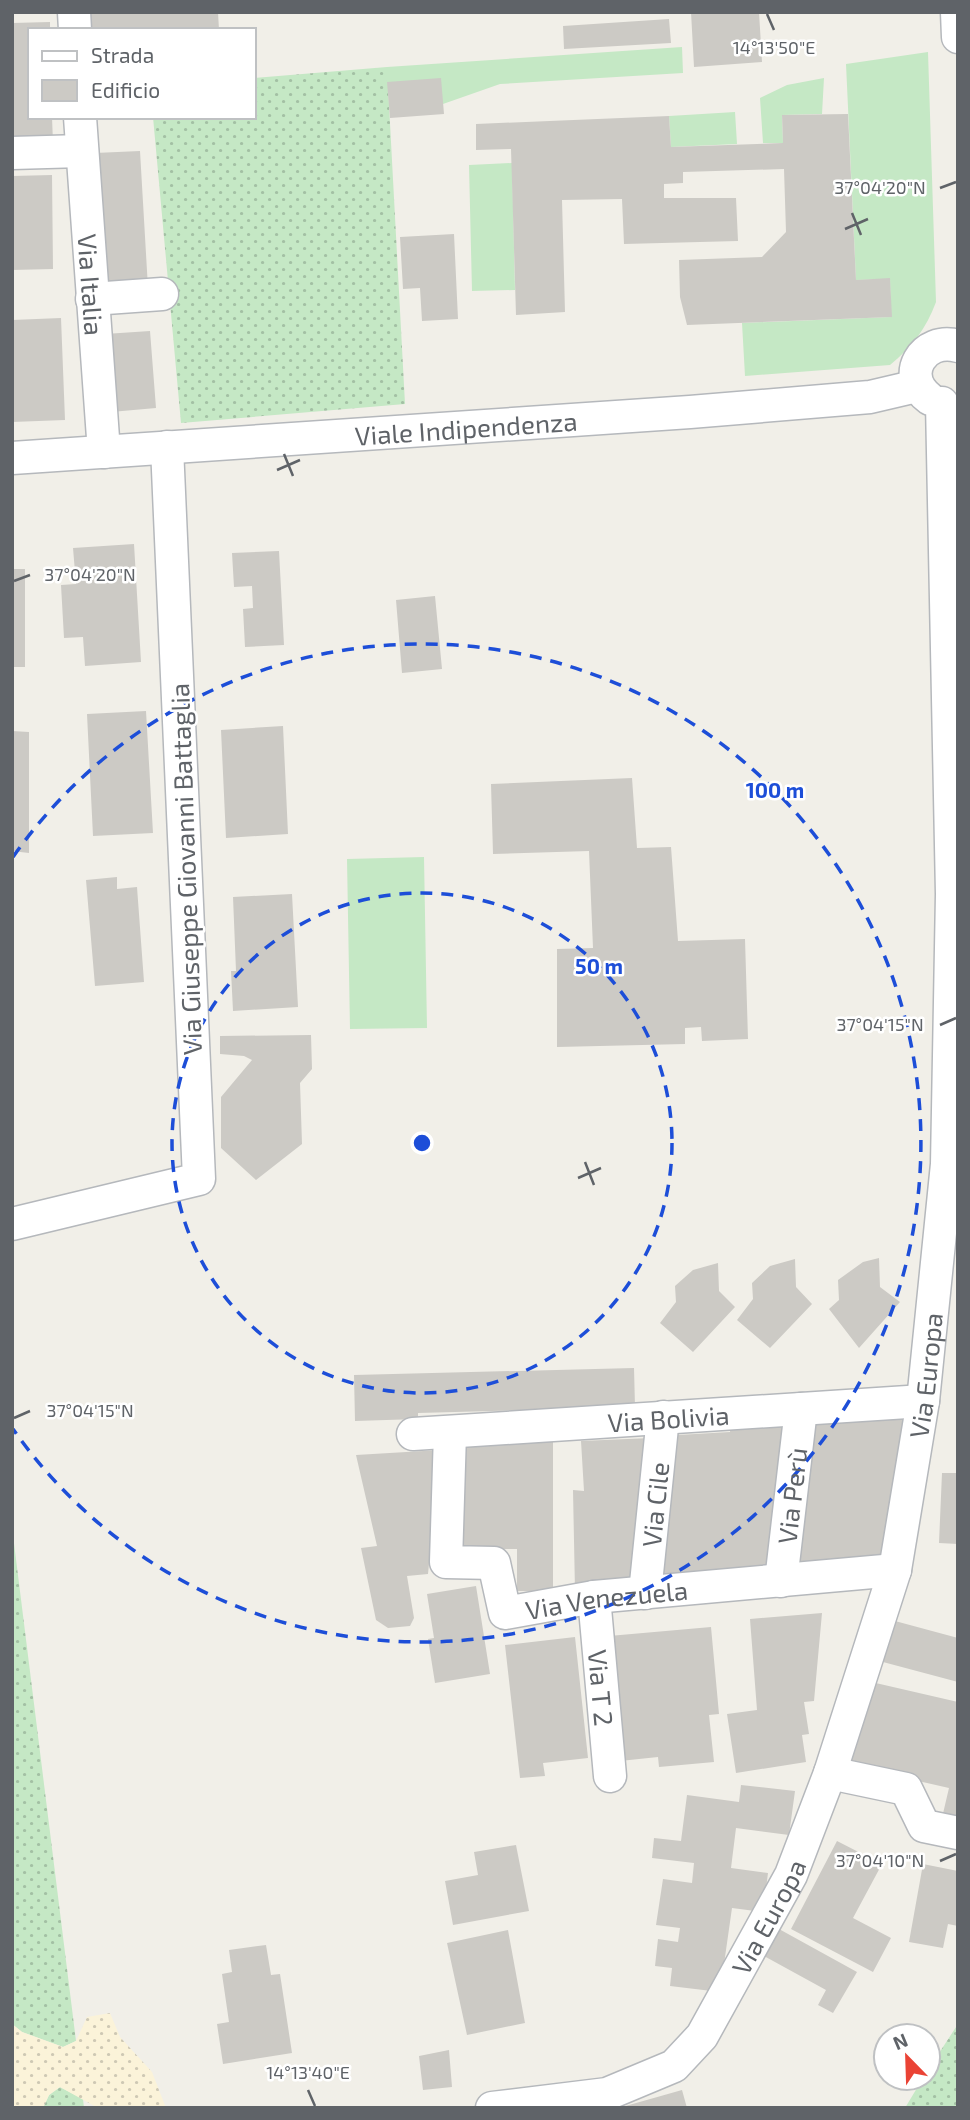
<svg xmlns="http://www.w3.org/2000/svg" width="970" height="2120" font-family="'Exo 2',sans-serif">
	<defs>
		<pattern id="grass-dots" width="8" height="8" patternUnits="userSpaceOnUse" patternTransform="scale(1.75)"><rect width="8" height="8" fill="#c5e8c5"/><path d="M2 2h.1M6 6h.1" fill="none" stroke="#a3c0a4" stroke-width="1.8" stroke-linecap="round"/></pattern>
		<pattern id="sand-dots" width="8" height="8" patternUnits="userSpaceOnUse" patternTransform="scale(1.75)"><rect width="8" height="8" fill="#fbf3d9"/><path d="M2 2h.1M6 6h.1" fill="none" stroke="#cec8b4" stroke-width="1.8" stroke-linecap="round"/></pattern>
	</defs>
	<rect width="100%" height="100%" fill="#f1efe8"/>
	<path fill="url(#grass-dots)" d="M387 67 405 404 181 423 153 117H254V78Z
		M12 1527 76 2041 63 2047 22 2032 12 2024Z
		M958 2024V2108H905L923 2078H928V2070Z
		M60 2087 83 2099 84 2108H43L49 2095Z"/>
	<path fill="url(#sand-dots)" d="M110 2013 120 2037 152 2072 166 2108H98L60 2087 49 2095 43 2108H12V2024L22 2032 63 2047 76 2041 87 2017Z"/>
	<path fill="#c5e8c5" d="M682 47 683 73 500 84 443 104 387 82V67Z
		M928 52 936 302C926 329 912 347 890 365L745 376 742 323 891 317 890 279 856 280 846 64Z
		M824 78 822 114 782 115 783 143H763L760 98 787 85Z
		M735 112 737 144 671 147 669 116Z
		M512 163 515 290 472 291 469 165Z
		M424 857 427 1028 350 1029 347 859Z"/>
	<path fill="#cccac5" d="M90 12H218L219 30H91Z
		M691 12H759L762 62 694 67Z
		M669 19 671 43 564 49 563 26Z
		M50 22V30H30V117H52L53 143 12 144V23Z
		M441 78 444 114 390 118 387 82Z
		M848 114 856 280 890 278 892 317 687 325 680 297 679 260 762 257 786 232 784 169 683 172V183L664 184V198H736L738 241 624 244 622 199 562 200 565 312 516 315 511 149 476 150V124L669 116 671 147 783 143 782 115Z
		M140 151 148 288 104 291 95 153Z
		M52 175 53 269 12 270V176Z
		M454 234 458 319 422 321 420 288 403 289 400 237Z
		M61 318 65 420 12 422V320Z
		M150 331 156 408 111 412 105 334Z
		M134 544 141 662 85 666 83 637 64 638 61 585 76 584 73 548Z
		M279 551 284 645 245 647 243 609 253 608 252 586 234 587 232 553Z
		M12 569H25V667H12Z
		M435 596 442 669 402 673 396 600Z
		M146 711 153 833 93 836 87 714Z
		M283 726 288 834 226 838 221 730Z
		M12 731 29 732V853L12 851Z
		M632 778 637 848 671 847 678 941 745 939 748 1039 702 1041 701 1027 685 1028V1044L557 1047V949L593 948 589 851 493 854 491 784Z
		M117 877V889L137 887 144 982 95 986 86 880Z
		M292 894 298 1007 233 1011 231 971H236L233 897Z
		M311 1035 312 1069 300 1083 302 1144 256 1180 221 1148V1097L252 1060 244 1056 220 1054V1036Z
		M879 1258 880 1287 900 1302 859 1348 829 1309 839 1300 838 1280 863 1262Z
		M795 1259 796 1287 812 1304 770 1348 737 1320 753 1299 752 1283 770 1266Z
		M718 1263 719 1291 735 1307 693 1352 660 1323 676 1302 675 1286 693 1270Z
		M634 1368 635 1407 418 1413V1419L355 1421 354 1375Z
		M906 1415 886 1556 793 1566 810 1421Z
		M788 1422 767 1574 657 1582 678 1435 730 1432 731 1424Z
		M651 1438 632 1583 575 1591 573 1490 584 1491 581 1441Z
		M553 1440V1591H517V1549H460V1446Z
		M440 1450 428 1574 407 1576 414 1618 410 1626 388 1628 376 1620 361 1548 377 1546 356 1455Z
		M942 1473H958V1544L939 1543Z
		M476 1586 490 1674 435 1683 428 1639 434 1638 427 1594Z
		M822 1613 814 1701 804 1702 809 1734 802 1735 806 1762 736 1773 727 1714 757 1710 750 1619Z
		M895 1621 958 1638V1682L883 1662Z
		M711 1627 719 1714 709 1715 714 1762 659 1767 658 1757 620 1761 609 1636Z
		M575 1637 588 1758 543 1763 545 1776 520 1778 505 1645Z
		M867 1681 958 1702V1826L941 1822 949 1788 848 1765Z
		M741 1785 795 1791 789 1835 736 1828 731 1868 768 1873 763 1912 732 1908 720 1992 670 1986 672 1968 655 1966 658 1939 678 1942 680 1928 656 1925 663 1879 692 1883 694 1863 652 1858 654 1838 681 1841 687 1795 739 1802Z
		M837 1841 882 1864 853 1918 891 1938 873 1972 791 1929Z
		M516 1845 529 1911 453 1925 445 1881 478 1875 474 1852Z
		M923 1864 958 1871V1926L948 1924 943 1948 909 1942Z
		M779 1929 857 1972 833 2013 818 2005 826 1990 764 1956Z
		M508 1930 525 2023 467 2035 447 1943Z
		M266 1945 271 1975 280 1974 292 2053 223 2064 217 2024 229 2022 222 1974 232 1972 229 1950Z
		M449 2050 452 2087 423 2090 419 2056Z
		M682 2090 687 2108H622V2107Z"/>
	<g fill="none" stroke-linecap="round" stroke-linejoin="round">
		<g stroke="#b5b8bc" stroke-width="35">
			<g id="minor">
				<path d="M74 12 75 30"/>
				<path d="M957 12 958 37"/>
				<path id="s1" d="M80 117 104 452"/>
				<path d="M12 153 82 151"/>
				<path d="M92 299 162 294"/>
				<path d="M930 399C899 376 923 336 958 346"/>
				<path id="s2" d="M12 458 690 412 870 397 917 386"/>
				<path d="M12 1224 199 1179 167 447"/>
				<path id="s3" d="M450 1433 446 1562 494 1563 505 1613 594 1597 895 1570"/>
				<path id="s4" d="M413 1434 923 1401"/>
				<path id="s5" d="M781 1581 801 1409"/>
				<path id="s6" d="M645 1593 663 1417"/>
				<path id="s7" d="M594 1597 610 1776"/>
				<path d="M830 1773 906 1789 924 1826 958 1833"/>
				<path id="s8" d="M492 2108 607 2094 674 2066 702 2036 791 1875 830 1773 895 1570 923 1401 947 1164 952 894 942 403"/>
			</g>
		</g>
		<use href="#minor" stroke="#fff" stroke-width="32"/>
	</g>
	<path fill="none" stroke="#5f6368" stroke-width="2.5" d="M767 14 774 30M940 188 956 182M852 213 861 235M845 229 868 219M284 454 293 476M277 470 300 460M14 581 30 575M940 1025 956 1018M585 1162 594 1185M578 1178 601 1168M14 1418 30 1411M940 1861 956 1854M308 2090 315 2106"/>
	<g fill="none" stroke="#1d4ed8" stroke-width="3.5" stroke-dasharray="12 9">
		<circle cx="422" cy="1143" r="250"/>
		<path d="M13 857A499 499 0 1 1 13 1429"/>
	</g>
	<g text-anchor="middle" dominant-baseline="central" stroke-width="5" stroke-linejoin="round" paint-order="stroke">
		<g font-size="26" fill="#5f6368" stroke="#fff">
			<text stroke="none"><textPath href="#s1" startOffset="168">Via Italia</textPath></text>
			<text stroke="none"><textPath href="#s2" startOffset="455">Viale Indipendenza</textPath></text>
			<text transform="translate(185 869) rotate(-92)">Via Giuseppe Giovanni Battaglia</text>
			<text stroke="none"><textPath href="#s8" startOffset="933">Via Europa</textPath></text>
			<text stroke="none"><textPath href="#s4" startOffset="256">Via Bolivia</textPath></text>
			<text stroke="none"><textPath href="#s5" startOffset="86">Via Perù</textPath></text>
			<text stroke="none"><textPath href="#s6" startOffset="89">Via Cile</textPath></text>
			<text stroke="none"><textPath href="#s3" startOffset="331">Via Venezuela</textPath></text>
			<text stroke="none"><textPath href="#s7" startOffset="91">Via T 2</textPath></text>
			<text stroke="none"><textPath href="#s8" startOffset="366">Via Europa</textPath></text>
		</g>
	</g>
	<g font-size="18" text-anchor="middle" fill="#5f6368" stroke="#fff" stroke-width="5" stroke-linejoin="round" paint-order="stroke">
		<text x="774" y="54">14°13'50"E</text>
		<text x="880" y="194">37°04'20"N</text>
		<text x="90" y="581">37°04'20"N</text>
		<text x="880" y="1031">37°04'15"N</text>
		<text x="90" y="1417">37°04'15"N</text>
		<text x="880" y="1867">37°04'10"N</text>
		<text x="308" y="2079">14°13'40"E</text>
	</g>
	<circle cx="422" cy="1143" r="10" fill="#1d4ed8" stroke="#fff" stroke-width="3.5"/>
	<g font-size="21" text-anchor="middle" font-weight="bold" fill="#1d4ed8" stroke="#fff" stroke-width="5" stroke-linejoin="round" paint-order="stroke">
		<text x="775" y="798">100 m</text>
		<text x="599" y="974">50 m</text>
	</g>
	<rect width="970" height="2120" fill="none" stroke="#5f6368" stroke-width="28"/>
	<rect x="28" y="28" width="228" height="91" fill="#ffffff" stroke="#bfc1c3" stroke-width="2"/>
	<rect x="42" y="51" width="35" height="10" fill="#ffffff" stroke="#bfc1c3" stroke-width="2"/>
	<text x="91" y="63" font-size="21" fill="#5f6368">Strada</text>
	<rect x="42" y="80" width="35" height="21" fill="#cccac5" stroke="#bfc1c3" stroke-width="2"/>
	<text x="91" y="98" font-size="21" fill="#5f6368">Edificio</text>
	<g transform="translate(907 2057) rotate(337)"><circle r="33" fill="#ffffff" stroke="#bfc1c3" stroke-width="2"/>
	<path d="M0-5L12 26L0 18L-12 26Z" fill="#ea4335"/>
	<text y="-10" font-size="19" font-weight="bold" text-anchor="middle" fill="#5f6368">N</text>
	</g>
</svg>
